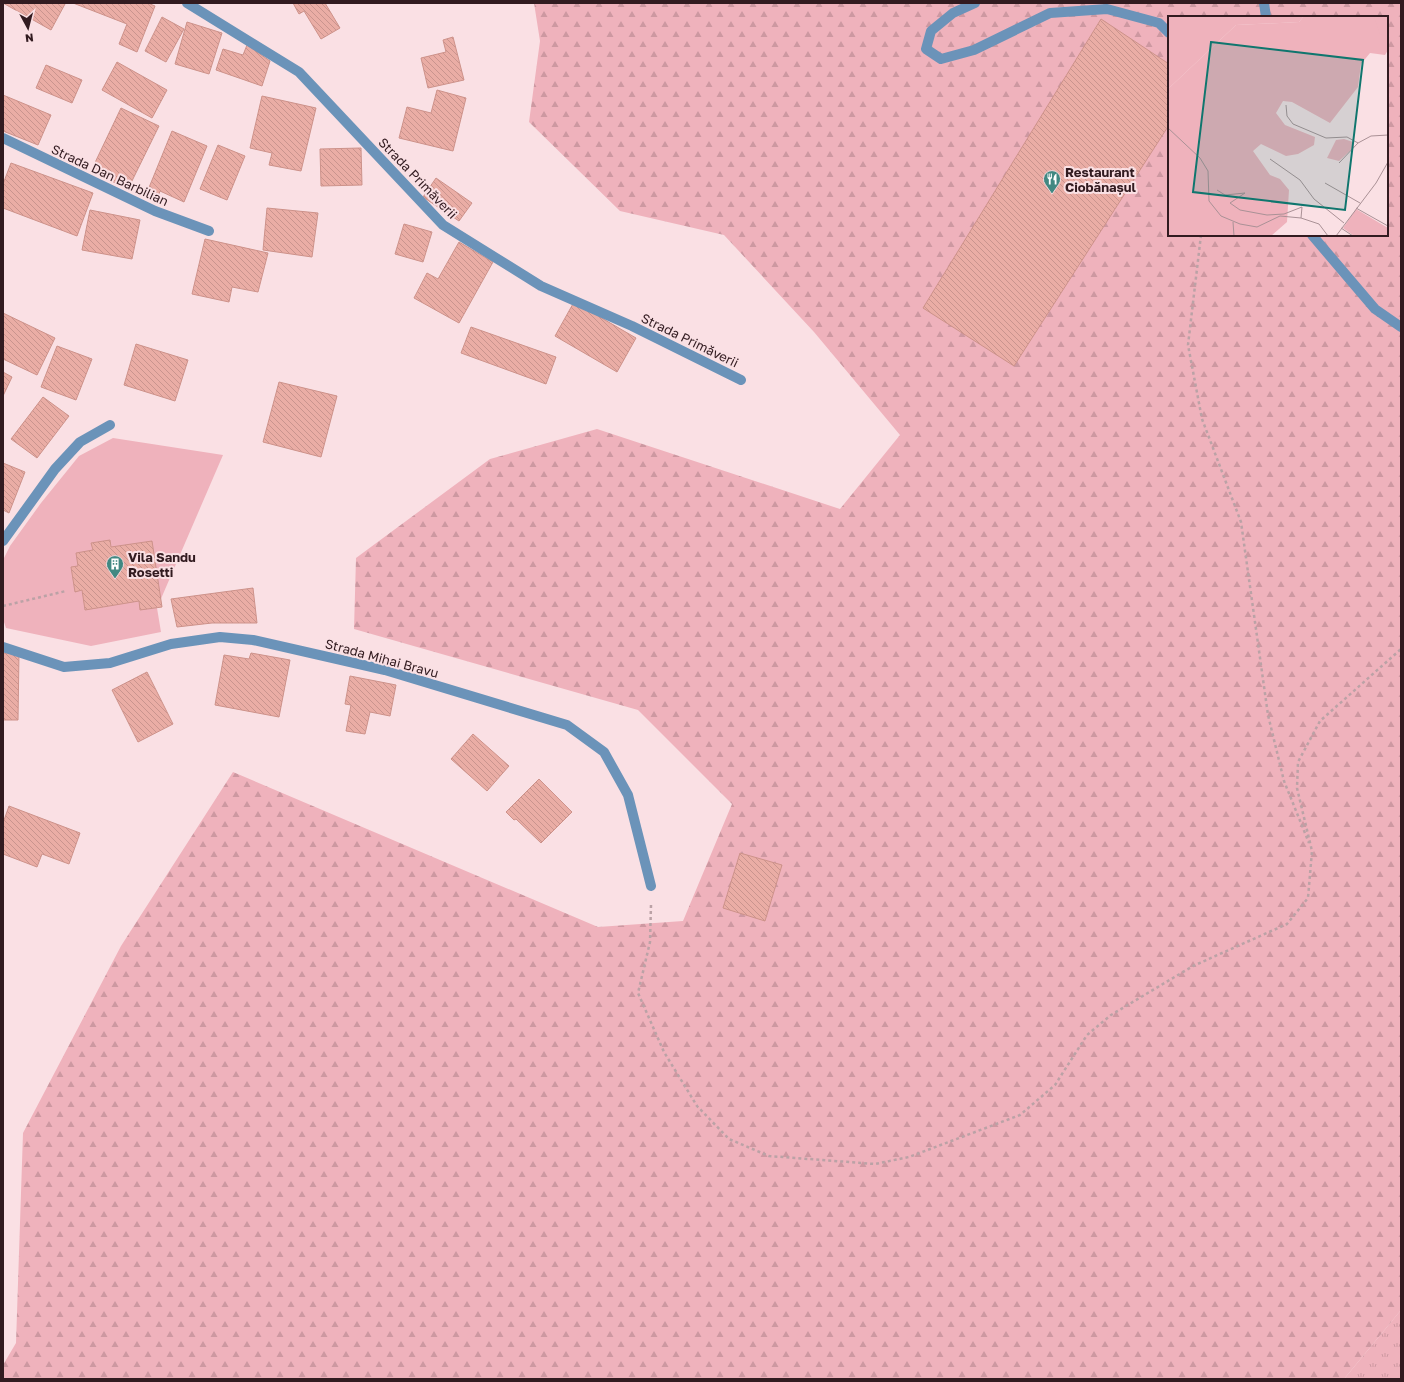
<svg xmlns="http://www.w3.org/2000/svg" width="1404" height="1382" font-family="'Golos Text',sans-serif">
	<defs>
		<pattern id="grass-tufts" width="24" height="20" patternUnits="userSpaceOnUse"><rect width="24" height="20" fill="#efb2bc"/><path d="M3 7l-1-3M5 7V3M7 7l1-3M15 17l-1-3M17 17v-4M19 17l1-3" fill="none" stroke="#cd98a1"/></pattern>
		<pattern id="forest-firs" width="22" height="20" patternUnits="userSpaceOnUse"><rect width="22" height="20" fill="#efb2bc"/><path d="M5 1l3.5 6h-7zM16 11l3.5 6h-7z" fill="#cd98a1"/></pattern>
		<pattern id="building-back-hatch" width="6" height="6" patternUnits="userSpaceOnUse"><rect width="6" height="6" fill="#eaada5"/><path d="M-1 5l2 2M0 0l6 6M5-1l2 2" fill="none" stroke="#c9948e"/></pattern>
	</defs>
	<rect width="100%" height="100%" fill="#fae0e4"/>
	<path fill="url(#grass-tufts)" d="M1401 1310V1379H1344Z"/>
	<path fill="url(#forest-firs)" fill-rule="evenodd" d="M534 3H1401V1310L1344 1379H3V1365L16 1343 23 1133 121 946 233 772 598 927 683 921 732 804 638 710 354 629 356 558 490 459 597 429 840 509 900 435 814 332 724 235 620 211 529 122 540 41ZM1169 17H1387V235H1169Z"/>
	<path fill="#efb2bc" d="M113 438 223 455 157 608 161 632 91 646 6 628 3 619V560L10 546 41 503 79 456Z"/>
	<path fill="url(#building-back-hatch)" stroke="#cd928a" d="M3 3H63L65 4 51 30Z
		M73 3H148L155 6 137 52 119 44 127 24Z
		M293 3H325L340 28 321 39 304 11 299 14Z
		M162 17 184 29 166 62 145 51Z
		M1101 19 1169 64V125L1014 366 923 308Z
		M187 22 222 33 209 74 175 64Z
		M453 37 464 80 428 88 421 58 446 52 443 40Z
		M247 45 270 61 262 86 216 70 223 49 243 55Z
		M117 62 167 90 152 118 102 90Z
		M46 65 82 80 72 103 36 88Z
		M437 90 466 98 453 151 399 138 407 107 431 113Z
		M3 95 51 115 38 145 3 131Z
		M262 96 316 108 301 171 269 165 272 153 250 148Z
		M121 108 159 126 128 189 91 171Z
		M172 131 207 146 184 202 160 191 159 194 148 190Z
		M218 145 245 156 227 200 200 189Z
		M361 148 362 185 321 186 320 149Z
		M11 163 93 193 77 236 3 208V184Z
		M436 178 472 203 459 221 423 197Z
		M267 208 318 213 312 257 263 250Z
		M90 210 140 220 132 259 82 250Z
		M404 224 432 232 423 262 395 254Z
		M205 239 268 253 258 292 232 287 229 302 192 294Z
		M459 242 493 262 459 323 414 298 427 273 438 279Z
		M574 302 636 338 617 372 555 336Z
		M3 313 55 338 37 375 3 359Z
		M471 327 556 357 546 384 461 353Z
		M136 344 188 360 175 401 124 385Z
		M57 346 92 359 76 400 41 387Z
		M3 372 12 377 3 396Z
		M279 382 337 396 321 457 263 442Z
		M43 397 69 416 37 458 11 439Z
		M3 463 25 472 9 513 3 510Z
		M110 540 111 547 152 541 162 607 140 610 139 601 85 610 82 590 75 592 71 567 78 566 76 553 93 550 91 543Z
		M253 588 257 623H212L177 627 171 599Z
		M3 653H19L18 720H3Z
		M251 653 290 660 279 717 215 705 224 655 249 659Z
		M147 672 173 724 138 742 112 690Z
		M350 676 396 685 390 716 370 712 365 734 346 731 351 705 345 704Z
		M473 734 509 766 487 791 451 759Z
		M539 779 572 812 541 843 516 819 514 820 506 812Z
		M9 806 80 833 69 864 42 854 37 867 3 854V823Z
		M740 853 782 865 765 921 723 908Z"/>
	<g fill="none" stroke-linecap="round" stroke-linejoin="round">
		<path stroke="#bba2a6" stroke-width="2.5" stroke-dasharray="3 3" stroke-linecap="butt" d="M1201 235 1188 345 1202 419 1241 522 1268 715 1284 781 1309 843
			M3 606 66 591
			M651 905 650 942 638 993 664 1052 697 1106 729 1139 769 1156 875 1164 909 1157 1020 1115 1055 1085 1087 1035 1111 1015 1193 966 1287 924 1308 898 1312 851 1297 788 1298 762 1320 721 1401 649"/>
		<path stroke="#6b93b9" stroke-width="10" d="M975 3 953 13 931 31 926 49 941 59 974 50 1050 13 1107 9 1159 23 1169 33"/>
		<path stroke="#6b93b9" stroke-width="10" d="M187 3 299 72 443 225 541 286 632 326 741 380
			M1264 3 1266 17
			M3 138 155 211 209 231
			M1312 235 1375 309 1401 327
			M3 541 55 469 80 442 110 425
			M3 647 64 667 110 663 171 644 220 637 253 640 385 670 567 725 604 752 628 795 651 886"/>
	</g>
	<defs>
		<g id="restaurant-pin" transform="scale(0.9)"><path d="M0 17L-7.5 6A9.5 9.5 0 1 1 7.5 6Z" fill="#418882" stroke="#fae0e4"/><path d="M-5-6h1v4h1v-4h1v4h1v-4h1v5L-1.5 .5V6h-2V.5L-5-1ZM5-6V6H3V1.5H1.5Q1.5-4 5-6Z" fill="#fff"/></g>
		<g id="building-pin" transform="scale(0.9)"><path d="M0 17L-7.5 6A9.5 9.5 0 1 1 7.5 6Z" fill="#418882" stroke="#fae0e4"/><path d="M-4-6H4V6H1V3H-1V6H-4ZM-2.5-4.3h1.7v1.8h-1.7ZM.8-4.3h1.7v1.8H.8ZM-2.5-1h1.7V.8h-1.7ZM.8-1h1.7V.8H.8Z" fill="#fff"/></g>
	</defs>
	<g fill-rule="evenodd">
		<use href="#restaurant-pin" x="1052" y="179"/>
		<use href="#building-pin" x="115" y="564"/>
	</g>
	<g text-anchor="middle" dominant-baseline="central" stroke-width="4" stroke-linejoin="round" paint-order="stroke">
		<g font-size="13" font-weight="bold" fill="#321b20" stroke="#fae0e4" text-anchor="start">
			<text x="1065" y="172">Restaurant<tspan x="1065" dy="15">Ciobănașul</tspan></text>
			<text x="128" y="557">Vila Sandu<tspan x="128" dy="15">Rosetti</tspan></text>
		</g>
		<g font-size="13" fill="#321b20" stroke="#fae0e4">
			<text transform="translate(110 175) rotate(25)">Strada Dan Barbilian</text>
			<text transform="translate(418 178) rotate(46)">Strada Primăverii</text>
			<text transform="translate(690 340) rotate(26)">Strada Primăverii</text>
			<text transform="translate(382 658) rotate(15)">Strada Mihai Bravu</text>
		</g>
	</g>
	<g transform="translate(1168 16)">
		<rect width="220" height="220" fill="#fae0e4"/>
		<path d="M0 0H136L131 6 68 9 0 73Z" fill="#efb2bc"/>
		<path d="M136 0H220V34L217 39 202 37 193 48 190 71 162 107 124 86 115 85 108 97 117 109 147 121 146 129 130 138 118 140 93 128 85 135 102 159 112 163 121 174 119 206 103 220H0V73L68 9 131 6Z" fill="#efb2bc"/>
		<path d="M188 193 220 212V220H186L175 212Z" fill="#efb2bc"/>
		<path d="M203 0H220V20L212 18 206 1ZM176 123 185 126 186 131 171 145 159 142 168 124Z" fill="#efb2bc"/>
		<path fill="none" stroke="#aa9196" stroke-width="1" d="M118 89 119 100 125 108 158 122 179 121 190 127 203 120 220 119M0 112 32 142 40 155 41 185 53 200 72 208 89 211 112 200 133 202 151 208 160 220M102 143 132 164 146 183 176 207M171 147 190 127M157 167 192 187M49 174 57 179 77 177 62 187 72 194 99 199 116 198 134 191 133 202M188 192 220 210M65 206 66 220M173 212 185 220M168 220 208 167 220 146"/>
		<path fill="#0f766e" fill-opacity="0.15" stroke="#0f766e" stroke-width="2" d="M43 26 195 44 177 194 25 176Z"/>
		<rect width="220" height="220" fill="none" stroke="#321b20" stroke-width="2"/>
	</g>
	<rect width="1404" height="1382" fill="none" stroke="#321b20" stroke-width="8"/>
	<g transform="translate(28 28) rotate(173)" stroke="#fae0e4" stroke-width="3" paint-order="stroke">
	<path d="M0-3L7 15L0 10L-7 15Z" fill="#321b20"/>
	<text y="-6" font-size="11" font-weight="bold" text-anchor="middle" fill="#321b20">N</text>
	</g>
</svg>
